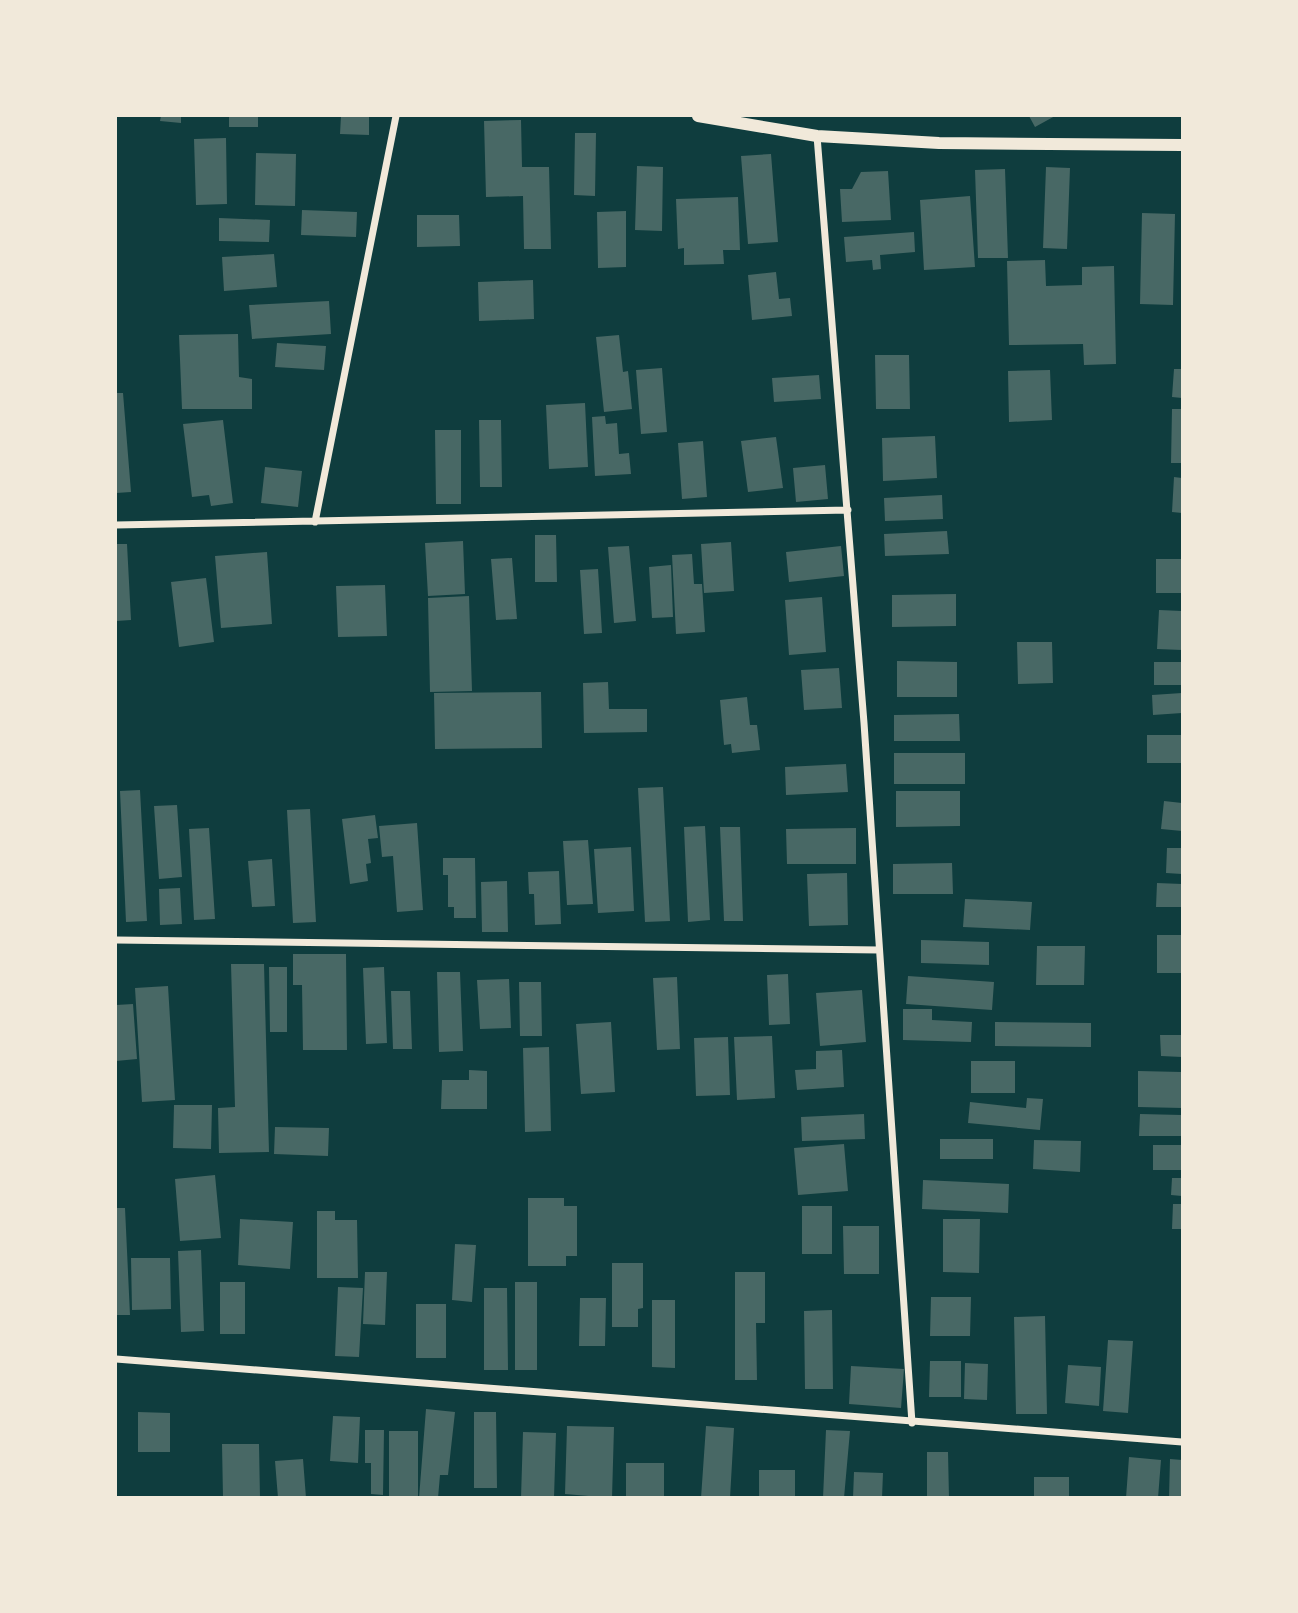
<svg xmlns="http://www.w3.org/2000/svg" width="1298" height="1613" font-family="'Titillium Web',sans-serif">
	<rect width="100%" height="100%" fill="#0f3d3e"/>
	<path fill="#486865" d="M161 116H181V123L160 121Z
		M229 116H258V127H229Z
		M341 116H369V135L340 134Z
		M1029 116H1055L1035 127Z
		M521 120 522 167H549L551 249H524L523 196 486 197 484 121Z
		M575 133H596L595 196 574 195Z
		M226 138 227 204 196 205 194 139Z
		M256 153 296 154 295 206 255 205Z
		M771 154 778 242 748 244 741 156Z
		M637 166 663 167 662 231 635 230Z
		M1046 167 1070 168 1067 249 1043 248Z
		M1005 169 1008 258H978L975 170Z
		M888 171 891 220 842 222 840 189H852L861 172Z
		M970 196 975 267 924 270 920 200Z
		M738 197 740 250H723L724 264 684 265V248L678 249 676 199Z
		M302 210 357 212 356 237 301 235Z
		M626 211V267L598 268 597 212Z
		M1142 213 1175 214 1173 305 1140 304Z
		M417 215H459L460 246 417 247Z
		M219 218 270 220 269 242 219 241Z
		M914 232 915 252 880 255 881 269 873 270 872 260 846 262 844 237Z
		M274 254 277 287 224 291 222 257Z
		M1045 260 1046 286 1082 285V267L1114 266 1116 364 1084 365 1083 344 1009 345 1007 261Z
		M776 272 779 299 790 298 792 316 752 320 748 275Z
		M533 280 534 319 479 321 478 282Z
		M329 301 331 334 252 339 249 305Z
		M238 334 239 377 252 379V409H182L179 335Z
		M619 335 623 372 628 371 632 409 604 412 596 337Z
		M277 343 326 346 324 370 275 367Z
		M875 355H909L910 409H876Z
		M662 368 667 432 641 434 636 370Z
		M1174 369H1182V398L1172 397Z
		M1050 370 1052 420 1009 422 1008 371Z
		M819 375 821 399 774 402 772 378Z
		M116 393H123L131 492 116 493Z
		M585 403 588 467 549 469 546 405Z
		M1172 409H1182V463H1171Z
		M605 416 606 424 617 423 619 454 629 453 631 474 595 476 592 417Z
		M223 420 233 503 211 506 209 495 192 497 183 424Z
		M479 420H501L502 487H480Z
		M435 430H461V504H436Z
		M935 436 937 478 883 481 882 438Z
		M776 437 783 488 748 492 741 441Z
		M703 441 707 497 682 499 678 443Z
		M825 465 828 499 796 502 793 468Z
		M265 467 302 471 298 507 261 503Z
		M1174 477 1182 478V513L1172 512Z
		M942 495 943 519 885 521 884 498Z
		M947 531 949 554 885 556 884 534Z
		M535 535H556L557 582H535Z
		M463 541 465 594 428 596 425 543Z
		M731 542 734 591 704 593 701 544Z
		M116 544H127L131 620 116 621Z
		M629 546 636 621 614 623 608 547Z
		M841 546 844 576 789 582 786 552Z
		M267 552 272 624 221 628 215 556Z
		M692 554 694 584H702L705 632 676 634 672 555Z
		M512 558 517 619 496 620 491 559Z
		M1156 559H1182V593H1156Z
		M671 565 673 617 652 618 649 567Z
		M598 569 602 633 584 634 580 570Z
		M206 578 214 642 179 647 171 582Z
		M385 585 387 636 338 637 336 586Z
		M956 594V626L892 627V595Z
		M469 596 472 691 430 692 428 598Z
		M822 597 826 652 789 655 785 600Z
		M1159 610 1182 611V650L1157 649Z
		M1017 642H1052L1053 683 1018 684Z
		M897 661 957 662V697H897Z
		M1154 662H1182V685H1154Z
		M839 668 842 708 804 710 801 670Z
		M608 682 609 709H647V732L584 733 583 683Z
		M541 692 542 748 435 749 434 693Z
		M1182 693V713L1153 715 1152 695Z
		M747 697 750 725H757L760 750 732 753 731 744 724 745 720 700Z
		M959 714 960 741H894V715Z
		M1147 735H1182V763H1147Z
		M894 753H965V784H894Z
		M846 764 848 792 786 795 785 767Z
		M663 787 670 921 645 922 638 788Z
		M140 790 147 921 126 922 120 791Z
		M896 791H960V826L896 827Z
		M1164 801 1182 803V831L1161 829Z
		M177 805 182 877 159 879 154 806Z
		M310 809 316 922 293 923 287 810Z
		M375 815 378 838 368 839 371 863 366 864 368 881 350 884 342 819Z
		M417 823 423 910 397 912 393 856 382 857 379 826Z
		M705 826 710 920 688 922 684 827Z
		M720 827H740L743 921H724Z
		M209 828 215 919 194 920 189 829Z
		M856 828V864H787L786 829Z
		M588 840 593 904 567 905 563 841Z
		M631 847 634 911 598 913 594 849Z
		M1167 848H1182V874L1166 873Z
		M443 858H475L476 918H454V907H448V875H443Z
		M272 859 275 906 252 907 248 861Z
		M952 863 953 894H893V864Z
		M559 871 561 924 535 925 534 894H529L528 872Z
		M847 873 848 925 809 926 807 874Z
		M507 881 508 932H482L481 882Z
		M1157 883 1182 884V907H1156Z
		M180 888 182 924 160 925 159 889Z
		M965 899 1032 902 1030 930 963 927Z
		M1157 935H1182V973H1157Z
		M921 940 989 942V965L921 963Z
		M1037 946H1085L1084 985H1036Z
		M293 954H346L347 1050H303L302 985H293Z
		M231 964H264L269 1152 219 1153 218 1108 235 1107Z
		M269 967H287V1032H270Z
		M384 967 387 1043 366 1044 363 968Z
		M437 972H460L463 1051 439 1052Z
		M788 974 790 1024 769 1025 767 975Z
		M908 976 994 982 992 1010 906 1004Z
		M677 977 680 1049 657 1050 653 978Z
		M509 979 511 1028 480 1029 477 980Z
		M519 982H541L542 1036H520Z
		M168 986 175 1100 142 1102 135 988Z
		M862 990 866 1042 820 1046 816 993Z
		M391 991H410L412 1049H393Z
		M133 1004 137 1059 116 1061V1005Z
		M903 1009H932V1020L972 1022 971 1042 903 1040Z
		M611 1022 615 1092 581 1094 576 1024Z
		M995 1022 1091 1023V1047L995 1046Z
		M1160 1035H1182V1057L1161 1056Z
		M772 1036 775 1098 737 1100 734 1037Z
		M728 1037 730 1095 696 1096 694 1038Z
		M549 1047 551 1131 525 1132 523 1048Z
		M842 1050 844 1087 797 1090 795 1070 816 1069V1051Z
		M971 1061H1015V1093H971Z
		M469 1070 487 1071V1109H441L442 1080H469Z
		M1138 1071 1182 1072V1108L1138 1107Z
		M1027 1098 1043 1099 1040 1130 968 1123 970 1102 1026 1108Z
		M174 1105H212L211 1149 173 1148Z
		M864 1114 865 1139 802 1141 801 1117Z
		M1140 1114 1182 1115V1136H1139Z
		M275 1127 329 1128 328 1156 274 1154Z
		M940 1139H993V1159H940Z
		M1034 1140 1081 1141 1080 1172 1033 1169Z
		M844 1144 848 1191 798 1195 794 1148Z
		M1153 1145H1182V1170H1153Z
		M215 1175 221 1238 180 1241 175 1179Z
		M1172 1178H1182V1196L1171 1195Z
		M923 1180 1009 1184 1008 1213 922 1209Z
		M528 1198H564V1206H577V1256H566V1266H528Z
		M1173 1204H1182V1229H1172Z
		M802 1206H832V1254H802Z
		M116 1208H125L130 1315H116Z
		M317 1211H335V1220H357L358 1278H317Z
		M240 1219 293 1222 290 1269 238 1265Z
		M943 1219H980L979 1273 943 1272Z
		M843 1226H879V1274H844Z
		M455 1244 476 1245 472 1302 452 1300Z
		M201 1250 204 1331 181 1332 178 1251Z
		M131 1258H170L171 1309 132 1310Z
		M612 1263H643V1308L638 1309V1327H612Z
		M365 1272H387L385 1325 363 1324Z
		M735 1272H765V1323H756L757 1380H735Z
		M220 1282H245V1334H220Z
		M515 1282H537V1370H515Z
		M338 1287 363 1288 359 1357 335 1356Z
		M484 1288H507L508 1370H484Z
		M931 1297H971L970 1336H930Z
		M580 1298H606L605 1346H579Z
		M652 1300H675V1368L652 1367Z
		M416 1304H446V1358H416Z
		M832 1310 833 1389H805L804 1311Z
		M1045 1316 1047 1414H1016L1014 1317Z
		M1108 1340 1133 1341 1128 1413 1103 1411Z
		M930 1361H961V1397H929Z
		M965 1363 988 1364 987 1400 964 1399Z
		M1068 1365 1101 1367 1099 1406 1065 1403Z
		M851 1366 904 1369 901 1408 849 1404Z
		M426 1409 455 1412 448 1475H440L438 1498H419Z
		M138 1412 170 1413V1452H138Z
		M474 1412H496L497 1488H474Z
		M333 1416 360 1417 358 1463 330 1461Z
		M567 1426 614 1427 612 1498 565 1494Z
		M706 1426 734 1428 730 1498H701Z
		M365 1430H384L383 1495 371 1494V1463H365Z
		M826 1430 850 1431 844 1498H823Z
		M389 1431H418V1497L389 1496Z
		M523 1432 556 1433 554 1498H521Z
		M222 1444H259L260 1498H223Z
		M927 1452H948L949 1498H927Z
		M1129 1457 1161 1460 1158 1498H1126Z
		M303 1459 306 1498H278L275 1461Z
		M1170 1459 1182 1460V1498H1169Z
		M626 1463H664V1498H626Z
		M759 1470H795V1498H759Z
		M854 1472 883 1473 882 1498H853Z
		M1034 1477H1069V1498H1034Z"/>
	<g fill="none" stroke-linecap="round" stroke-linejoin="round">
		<path stroke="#f1e9da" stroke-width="7" d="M817 136 864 723 912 1423
			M315 522 396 116
			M116 525 848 510
			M116 940 879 950
			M116 1359 1182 1442"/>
		<path stroke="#f1e9da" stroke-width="12" d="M698 116 817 136 939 143 1182 145"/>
	</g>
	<rect width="1298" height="1613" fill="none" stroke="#f1e9da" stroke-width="234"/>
</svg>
